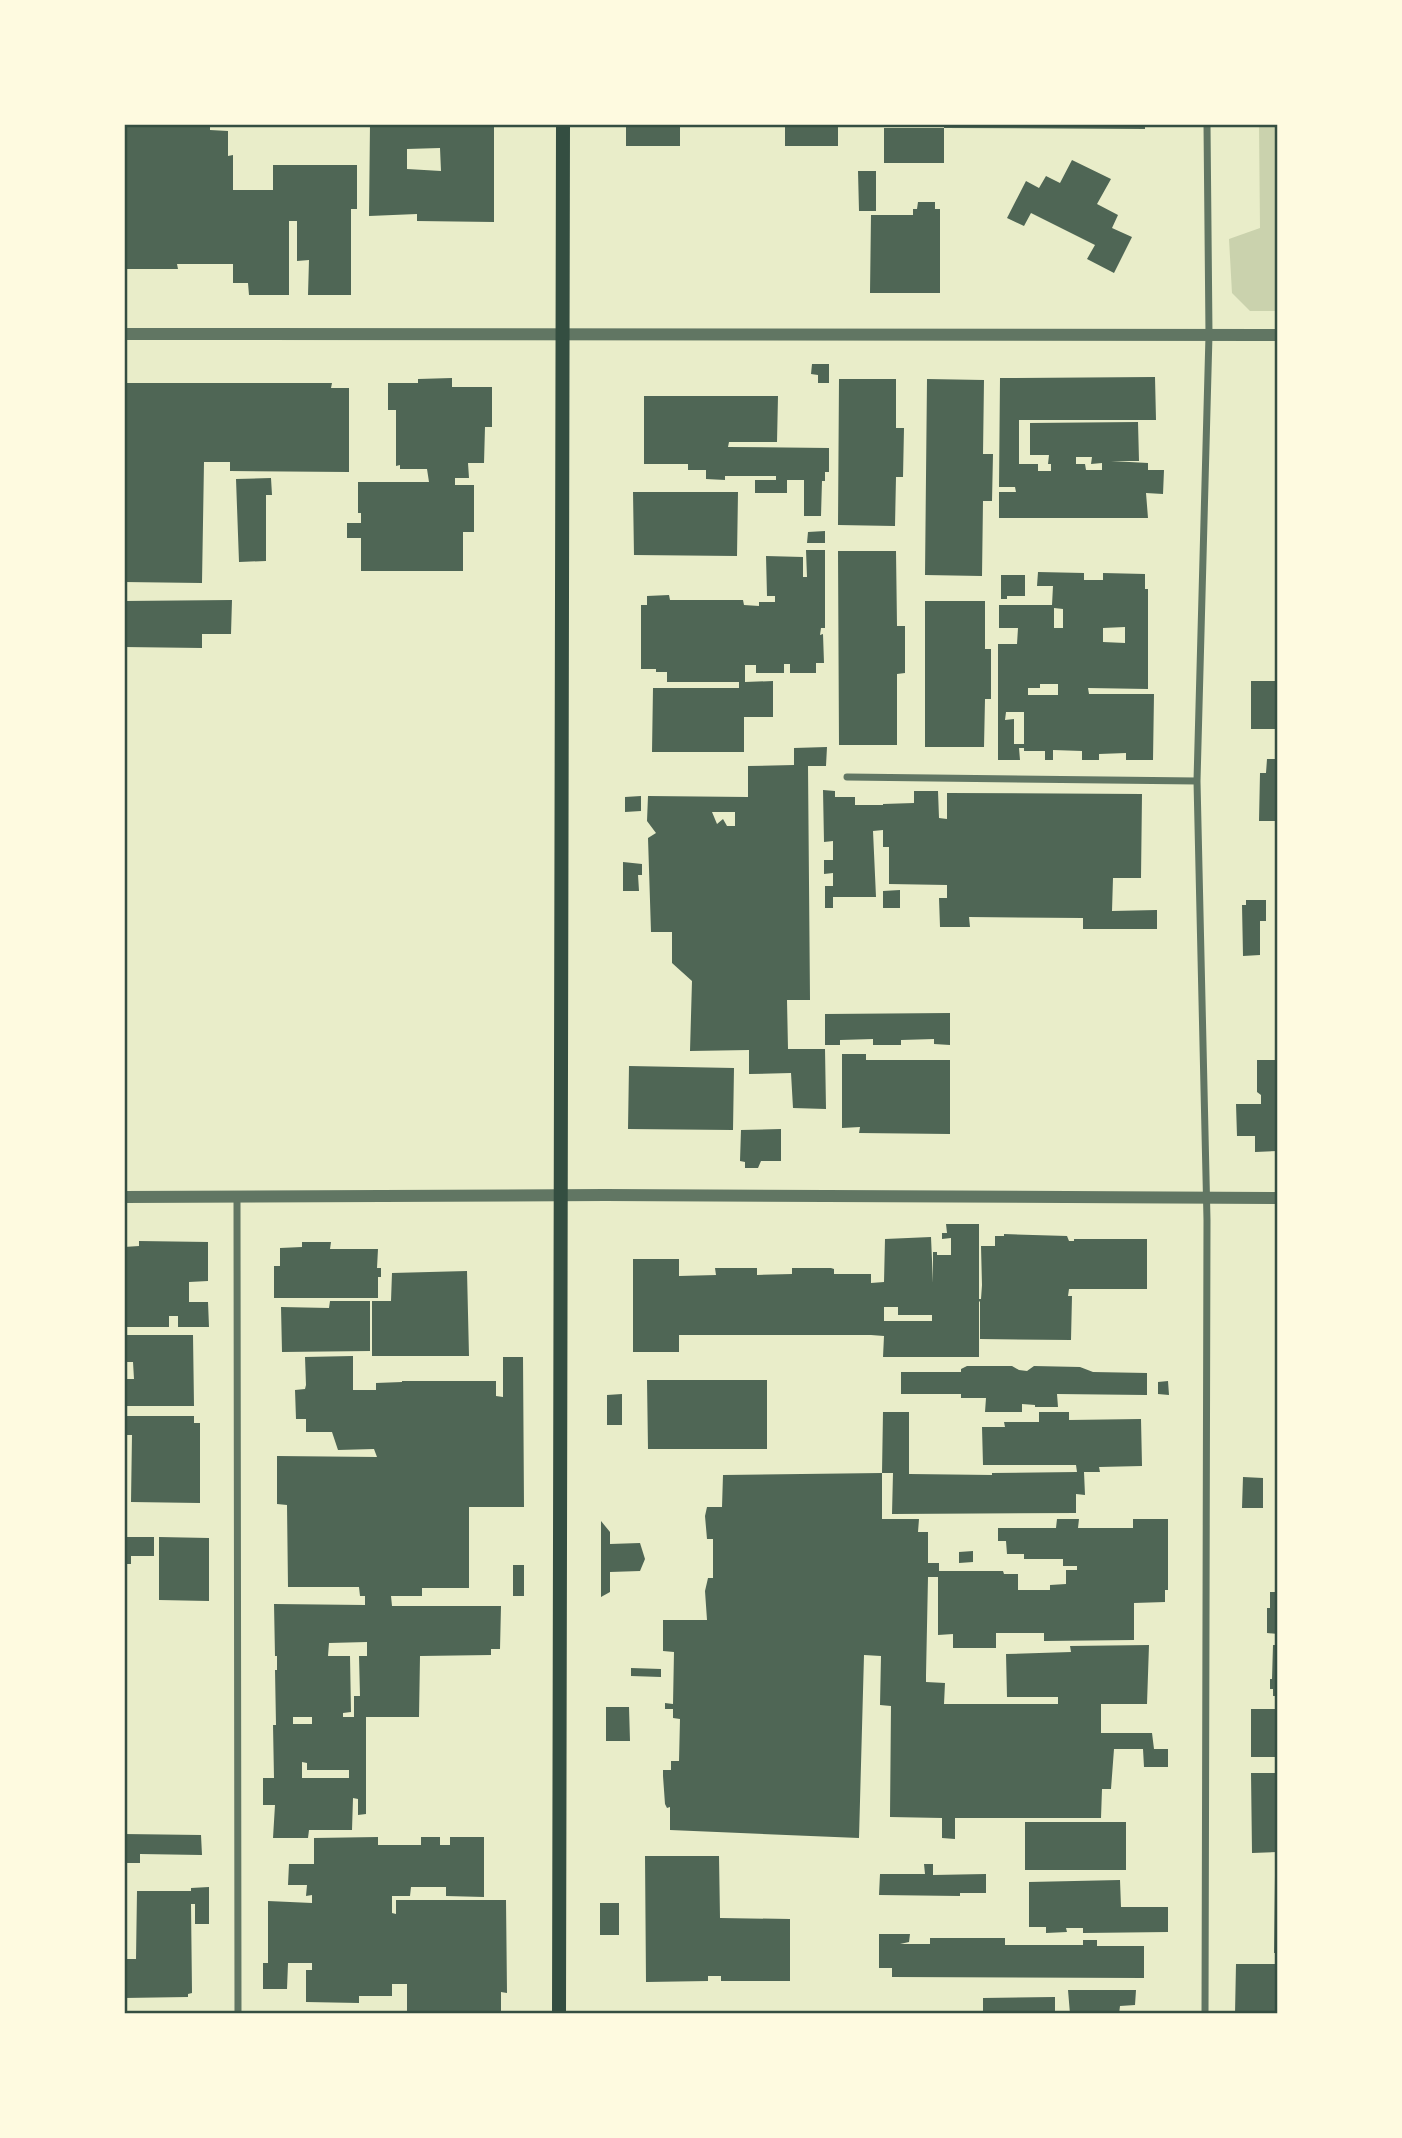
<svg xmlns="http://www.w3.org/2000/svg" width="1402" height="2138" font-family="Spectral,serif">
	<rect width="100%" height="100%" fill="#e9edc9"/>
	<path fill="#cad2ad" d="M1259 124H1278V311H1250L1232 293 1229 239 1260 228Z"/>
	<path fill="#4f6655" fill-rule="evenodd" d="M370 124H494V222L417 221V214L369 216ZM440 148 441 171 407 169V149Z
		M626 124H680V146H626Z
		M785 124H838V146H785Z
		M944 124H1145V129L944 128Z
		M124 126H210V130L228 131V156L233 155V190H273V165H357V209H351V295H308L309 260 297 261V221H289V295H249L248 283H233V264H177L178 269H124Z
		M884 128H944V163H884Z
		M1072 160 1111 179 1097 204 1118 215 1112 228 1132 237 1114 273 1087 259 1095 245 1031 213 1024 226 1007 218 1026 181 1039 188 1046 176 1060 183Z
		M858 171H876V211H859Z
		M918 202H935V209H940V293H870L871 215H913V209H917Z
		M812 364H829V383H818V375L811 374Z
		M1155 377 1156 420H1019V464H1038V471H1051V464H1048L1049 455H1030V423L1138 422 1139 461H1111L1148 463V470H1164L1163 494 1146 493 1148 518H999V492H1016L1015 487H999L1000 378ZM1076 457H1092L1091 464 1102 463V470H1086L1085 464H1076Z
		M452 378V387H492V427H485L484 463H468L469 478H455V485H474V532H463V571H361V538H347V523H361V513H358V482H429L427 469H400V465L396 466V410H388V383H418V379Z
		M839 379H896V428H904L903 477H896L895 526 838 525Z
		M927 379 984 380 983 454H993L992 501H983L982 576 925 575Z
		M124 383H332L331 388H349V472L230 471V462H204L202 583 124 582Z
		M644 396H778L777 442H729L728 447 829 448V472H825V481H822L821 516H804V480H787V493H755V480H776V476H725V480L706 479V470H688V464H644Z
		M271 478 272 495H266V561L239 562 236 479Z
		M633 492H738L737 556 634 555Z
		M825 531V543H807L808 532Z
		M806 550H825V628H821L820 635 823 634 824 663H816V673H790V664H784V673H756V665H745V682L773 681V717H744V752H652L653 688H739V682H667V672H656V669H641V605H647V596L669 595 670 600H743L744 605 759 606V602H775V596H767L766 556 803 557V577H807Z
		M838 551H896L897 626H905V673L897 674V745H839Z
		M1038 572 1084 573V580H1103V573L1145 574V589H1148V689L1088 688 1089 694H1154L1153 760H1126V753L1099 754V760H1082V751L1053 750V760H1045V751H1024V748H1019L1020 760H998V644H1017L1018 628H999V605H1052L1053 586H1037ZM1054 608 1063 609V628H1054ZM1125 627V643L1103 642V628ZM1040 684H1058V695H1028V688H1040ZM1006 712H1024V744H1014V719L1005 720Z
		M1001 575H1025V596H1007V599H1001Z
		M232 600 231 634H202V648L124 647V601Z
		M925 601H985V649H991V699H985L984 747H925Z
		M1251 681H1278V729H1251Z
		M827 747 826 766H808L810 1000H787L788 1049H825L826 1109 793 1108 791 1073 749 1074V1050L690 1051 692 981 672 963V932H651L648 838 656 833 647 821 648 796 748 797V766L794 765V748ZM712 812H735V826H727L723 819 717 824Z
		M1267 759H1278V821H1259L1260 773H1266Z
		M823 790 835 791V797H855V805H883V804L914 803V791H938L939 818 947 819V793L1142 794 1141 878H1113L1112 911 1157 910V929H1083V918L969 917 970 927H940L939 898H947V885L889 884V847H883V830L873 831 876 897H833V908H825V886H833V873L824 874V860H833V841L824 842Z
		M641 796V811L625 812V797Z
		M623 862 642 864V875H638L639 891H623Z
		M900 890V908H883V891Z
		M1246 900H1266V921H1260V955L1243 956 1242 905H1246Z
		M950 1013V1045L934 1044V1039L901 1040V1045H873V1039L840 1040V1045H825V1014Z
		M842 1054H866V1060H950V1134L859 1133 860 1127 842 1128Z
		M1257 1060H1278V1151L1255 1152V1136H1237L1236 1104H1261V1095L1257 1092Z
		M629 1066 734 1068 733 1130 628 1129Z
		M781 1129V1161H761L758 1168H745V1162L740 1161 741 1130Z
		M946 1224H979V1299H981L982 1285 981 1246H995V1236H1004V1234L1067 1236 1069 1241H1074V1239H1147V1289H1069L1068 1296H1072L1071 1340 980 1339V1302L979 1301V1357H883L884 1336 871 1335H679V1352H633V1259H679V1276L716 1275 715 1268H757V1275L792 1274V1268H831L834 1269V1274H871V1283L884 1282 885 1239 931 1237 933 1283V1252H937V1255H951V1238L942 1239V1233H947ZM884 1307H898V1315H932V1321H884Z
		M139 1241 208 1242V1281L189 1282V1302H208L209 1327H178V1316H169V1327H124V1247L139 1246Z
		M302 1242H331L330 1249H378L377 1268H381V1277H378V1298H274V1266H280V1248L302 1247Z
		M467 1271 469 1356H372V1301H391L392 1273Z
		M330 1301H370V1351L282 1352 281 1307 329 1308Z
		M124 1335H193L194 1406H124V1379H134L133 1362H124Z
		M353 1356V1390H376V1383L402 1382V1381H496V1396L503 1397V1357H523L524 1507H469V1588H422V1596H391L392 1606H501L500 1649H491V1655L420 1656 419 1717H366V1814L358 1815V1799L353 1798 352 1830H309L308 1838H273L275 1805H263V1778H274L273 1725H276L275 1670H277V1656H275L274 1604 365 1605V1596H360L359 1587H288L287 1505 277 1504V1456L377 1457 374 1449 338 1450 332 1432H306V1419H296L295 1390 305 1389 306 1385 305 1357ZM367 1642V1656H359L360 1696H354V1717H343V1713L351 1712 350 1656H328L329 1643ZM293 1717H312V1724H293ZM302 1762 307 1763V1770H349V1778H302Z
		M967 1366H1012L1019 1370 1027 1371 1034 1366 1080 1367 1093 1372 1147 1373V1395L1057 1394 1058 1407H1035V1405L1022 1404V1412H985L986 1398H961V1394H901V1372H961V1369Z
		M647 1380H767V1449H648Z
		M1168 1381 1169 1395 1158 1394V1382Z
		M622 1394V1425H607V1395Z
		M883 1412H909V1474L992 1475V1473L1077 1472 1076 1465H983L982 1427H1005L1004 1422H1039V1412H1069V1420L1141 1419 1142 1466 1099 1467 1100 1472H1084L1085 1495 1076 1494V1513L892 1514 893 1473H882Z
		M124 1416H194V1423H200V1503L131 1502 132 1435H124Z
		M882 1473V1519H919L918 1532H928V1563H939V1571H1003L1004 1574H1018V1590H1050V1585L1066 1584V1570H1077V1566H1063V1559H1024V1554H1007L1006 1541H998V1528H1056L1057 1519H1079L1078 1528H1133V1519H1168V1590H1165V1602L1134 1603V1640L1044 1641V1633H996V1648H953V1634L938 1635V1577H928L926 1675V1682L945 1683 944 1704H1058V1697H1007L1006 1654 1071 1652 1070 1646 1149 1645 1147 1704H1101V1733H1152L1154 1749H1168V1767H1144L1143 1749H1114L1111 1789H1102L1101 1818H955V1839L942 1838V1818L890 1817 891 1706 880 1705 881 1656 864 1655 859 1838 670 1830V1807L667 1808 665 1804 663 1776V1770H671V1761H679L680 1719 673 1718V1709H665V1703L673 1704 674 1652 663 1651V1620H707L705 1591 708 1578H713V1539H707L705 1516 707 1507H722L723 1475Z
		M1243 1477 1263 1478V1508H1242Z
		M601 1521 610 1532V1544L640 1543 645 1559 640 1571 610 1572V1592L601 1597Z
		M124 1537H154V1556H131V1564H124Z
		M159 1537 209 1538V1601L159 1600Z
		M973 1551V1562L959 1563V1552Z
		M513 1565H524V1596H513Z
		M1270 1592H1278V1634L1267 1633V1608H1270Z
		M1273 1645H1278V1696H1273V1689H1270V1679H1272Z
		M631 1668 661 1669V1677L631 1676Z
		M606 1707H629L630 1741H606Z
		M1251 1709H1278V1757H1251Z
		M1251 1773H1278V1852L1252 1853Z
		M1025 1822H1126V1870H1025Z
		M124 1834 201 1835 202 1855 140 1854V1863H124Z
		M378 1837V1845H421V1837H440V1845H450V1837H484V1897L446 1896V1887H411L410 1896H392V1913L396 1914V1900H506L507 1993 501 1992V2014H407V1984H392V1996H359V2003L306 2002V1970H312V1963H288L287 1989H263V1963H268V1901L312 1903V1895L306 1896 307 1885H288L289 1864H314V1838Z
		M645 1856H719L720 1918 790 1919V1981H721V1976H708V1981L646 1982Z
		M924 1864H933V1875L986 1874V1893H960V1896L879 1895 880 1874H925Z
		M1275 1876H1278V1953H1274Z
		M1120 1880 1121 1907H1168V1932L1083 1933V1928H1066L1067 1932 1046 1933V1927H1029V1882Z
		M209 1887V1924H195V1904H191L192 1993 188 1994V1997L124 1998V1959H136L137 1891H191V1888Z
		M600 1903H619V1935H600Z
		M879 1934H910L909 1942 900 1944H930V1938H1005V1945H1083V1940H1097V1946H1144V1978L892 1977V1968H879Z
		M1236 1964H1278V2012L1235 2014Z
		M1068 1990H1136L1135 2005 1120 2006 1119 2014H1070Z
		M1055 1997V2014H983V1998Z"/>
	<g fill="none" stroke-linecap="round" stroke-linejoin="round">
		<path stroke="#617663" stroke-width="7" d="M847 777 1197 781
			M237 1198 238 2014
			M1205 2014 1207 1220 1197 781 1209 335 1207 124"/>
		<path stroke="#617663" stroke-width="12" d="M124 334 1278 335
			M124 1197 605 1195 1278 1198"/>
		<path stroke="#344e41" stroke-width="14" d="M559 2014 563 124"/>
	</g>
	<rect width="1402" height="2138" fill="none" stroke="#fefae0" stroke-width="252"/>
	<rect x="126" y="126" width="1150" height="1886" fill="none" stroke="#344e41" stroke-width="2.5"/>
</svg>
